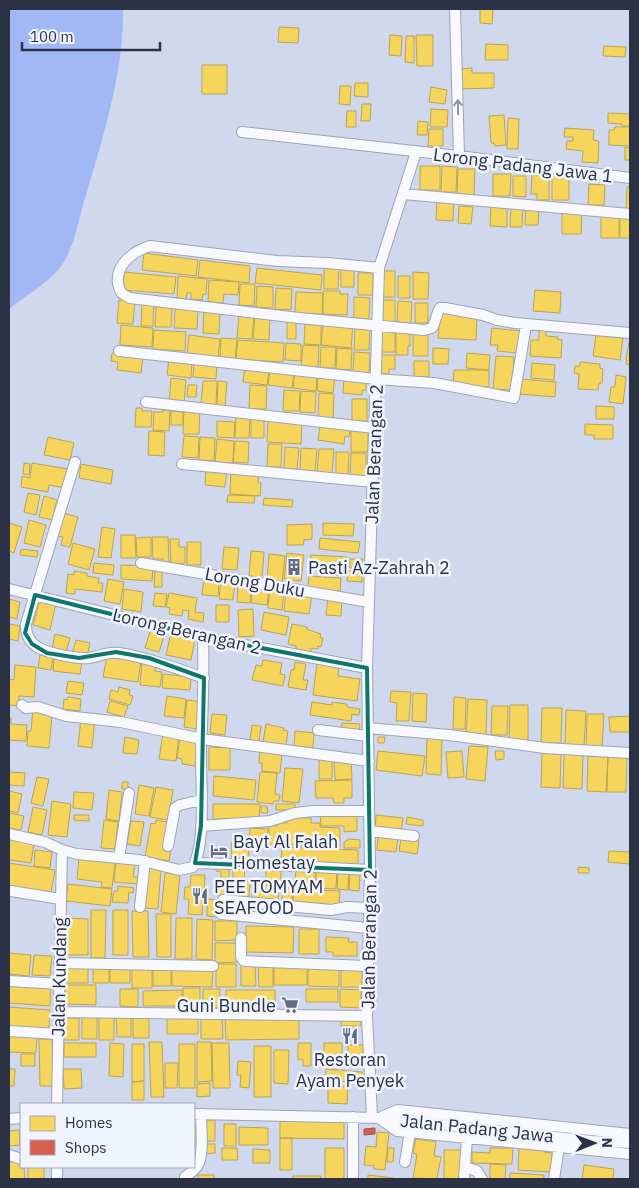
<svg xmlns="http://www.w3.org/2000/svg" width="639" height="1188" font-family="'IBM Plex Sans',sans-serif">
	<rect width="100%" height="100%" fill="#d0d8ed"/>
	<path fill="#a2b8f5" d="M9 9H123C124 74 102 140 84 202 78 222 73 252 59 269 45 285 25 296 9 309Z"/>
	<path fill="#f6d55c" stroke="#b9a455" d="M480 9H493L492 24 480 23Z
		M279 27 299 28 298 43 278 42Z
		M390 35 402 36 401 56 389 55Z
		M416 35H433V66H417Z
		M406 36H414V63L405 62Z
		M486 44 508 45V60H485Z
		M604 46 626 47 625 57 603 56Z
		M202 65H227V94H202Z
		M472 68V73H494V88L460 89 459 69Z
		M355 83H368V97L354 96Z
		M340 86H351L350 105 339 104Z
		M431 87 447 90 445 104 429 102Z
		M362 104H371L370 121H361Z
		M431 109 448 110 447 127H430Z
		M347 111H356V127H346Z
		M608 113 630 114V126H622V124L608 123Z
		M504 115 506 145 495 146 494 143H491L489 116Z
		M508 118 519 119 518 149H507Z
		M418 121 428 122 427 135H417Z
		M615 127H630V146L609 145V130H614Z
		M565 128 594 130 593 140 599 141 598 163 582 162 583 151 566 149 567 141H573V137H564Z
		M429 129H443V146H428Z
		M625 147 630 148V160H625Z
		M420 166H440V190H420Z
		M442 166 457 167 456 192H441Z
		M458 169H475L474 195 457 194Z
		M493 174H511L510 196H493Z
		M552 174 569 175V200H552Z
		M532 175H549V200H537V194H531Z
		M513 176H526V197L513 196Z
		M589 184 605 185 604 205H588Z
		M627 187H630V210H626Z
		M437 199 454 200 453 221 436 220Z
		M491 203 507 204V227L490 226Z
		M511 204 523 205 522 227H510Z
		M459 206 473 207 471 224 458 223Z
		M526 206 539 207 538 225H525Z
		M562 210H582L581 234H562Z
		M601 216H619V238H601Z
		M620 217H630V238H620Z
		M144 253 198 260 196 276 142 270Z
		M200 260 250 266 249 283 198 277Z
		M324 265H339L338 289H324Z
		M257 268 322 275 321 290 255 283Z
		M341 268H354V287H341Z
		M381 271H395V297H381Z
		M124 272 176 277 174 294 123 290Z
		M413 272 429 273 428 299H413Z
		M358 273H373V295H358Z
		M178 276 207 279 206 295 203 294 202 300 191 299V293H187L186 299 177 298Z
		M398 276H410V298H398Z
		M209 280 239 282 238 295 224 294 223 303 208 302Z
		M240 284H255L254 306 239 305Z
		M257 286 273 287V308L256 307Z
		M276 288 292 289 291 310 275 309Z
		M535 290 561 292 560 313 533 311Z
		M323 291H340V294H348L347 315 323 314Z
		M296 292 323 293 322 314 295 313Z
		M354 297 370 298 369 319 354 318Z
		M119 300 135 301 133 324 117 323Z
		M380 300H395V322H380Z
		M398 301 412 302 411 323 397 322Z
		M142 302H154L153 326H141Z
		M415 303H428V323H415Z
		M158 305H172L171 327H155L156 307H158Z
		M175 309 198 310 197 329 174 328Z
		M204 310 220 311 219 334 203 333Z
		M440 310 477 315 476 340 438 338Z
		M239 314 254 315 252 339 237 338Z
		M255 315 270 316 269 340 253 339Z
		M287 318H296V339H287Z
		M323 322 353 325 351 348 321 345Z
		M305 324 321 325V345L304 344Z
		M121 325 153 328 152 347 120 345Z
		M355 326 370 327 369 350H354Z
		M492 328 520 331 518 353 497 351 498 345H490Z
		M539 328 546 329V336L558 337 557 339 562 340 561 358 530 356 531 340H539Z
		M379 329H395V352H379Z
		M396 329 410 332V346H408V355H396Z
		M154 330 186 332 185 351 153 349Z
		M413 332 428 333V356H413Z
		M189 335 220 339 218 359 187 355Z
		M596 335 623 338 620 360 593 356Z
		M221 338 237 339 235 360 220 358Z
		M238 340 284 343 283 362 236 359Z
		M629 342H630V365L626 364 627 360H626Z
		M286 343 301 344V361L285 360Z
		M303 345 319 346 318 367 301 366Z
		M321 347H336L335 368H320Z
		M337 348 352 349 351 370 336 369Z
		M433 348 449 349 448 364H433Z
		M354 352 370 353 369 373 353 372Z
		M112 353 143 356 141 373 117 370 118 362 111 361Z
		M467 353 490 355 489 370 466 368Z
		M379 355H395V369H389V374H380Z
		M496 356 514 357 512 390 493 389Z
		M169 359 192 361 191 378 167 375Z
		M414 361H429V377H414Z
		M194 362 217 364 216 379 193 377Z
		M580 362 600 364V368L603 369 602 383H599L598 390 578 389 579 374 574 373 575 366H580Z
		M532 363 555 365 554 380 531 378Z
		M245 367 269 370 267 385 243 382Z
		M270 369 294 372 292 388 268 385Z
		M454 370H489V387L453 386Z
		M295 372 317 375 316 391 293 388Z
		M616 375 626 377 623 404 609 402 611 387H615Z
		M318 377 335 378 333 393 317 391Z
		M171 378 186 380 184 404 169 403Z
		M344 379 366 380V391L362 390V395L343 393Z
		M521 379 556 382 555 397 520 394Z
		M203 381H217L216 405 201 404Z
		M218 381 227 382 225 406 217 405Z
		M188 385H197L196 397H187Z
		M250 385 267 386 266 409H249Z
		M284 390 300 391 299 411H283Z
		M301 391 316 392 315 413 300 412Z
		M319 393 334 394 333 418 318 417Z
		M352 399H367V421H352Z
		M596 406 614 407V419H596Z
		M136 408H142V411H152L151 427H135Z
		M184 408H200L199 434H183Z
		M163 410 170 411 169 431 153 430 154 412H163Z
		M171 411 183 412V425H171Z
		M236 415H250L249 438H235Z
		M251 415H264V438H251Z
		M268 419 302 421 301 444 267 442Z
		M217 421 235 422 234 438 217 437Z
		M585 424 613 425V439H594V435H585Z
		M320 425 350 429 349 437 345 436 344 444 318 440Z
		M351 428H368V452H351Z
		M149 431 165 432 164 456 148 455Z
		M184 436 199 437 198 458 182 457Z
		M48 437 74 443 70 460 44 455Z
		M200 437 215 438 214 461 199 460Z
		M217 439 234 441 233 463 215 462Z
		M235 441 249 442 248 463 233 462Z
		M268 444H282L281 467H267Z
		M285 447 299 448 297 469 284 468Z
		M301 448 317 449 315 471 300 470Z
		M319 449H334L332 474 317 473Z
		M336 452H349L348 475 336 474Z
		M351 453H366V476H350Z
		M24 463 30 464 29 475 23 474Z
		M32 463 68 469 65 488 49 485 48 492 21 487 22 476 30 478Z
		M81 464 113 470 111 484 79 478Z
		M206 468 227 469 225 487 205 485Z
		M231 470 259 472 258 482 261 483 260 496 230 494Z
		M28 493 40 495 36 515 24 512Z
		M228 495 255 496 254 503 227 502Z
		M44 496 57 500 52 520 39 517Z
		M264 498 293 500 292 507 263 505Z
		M63 513 78 517 70 547 61 545 63 537 57 536Z
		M29 520 46 525 40 547 24 543Z
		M9 523 22 527 14 553 9 551Z
		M323 523 354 524 353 536 323 535Z
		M312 524V539L304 540 303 545H287V525Z
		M102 527 115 529 111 558 98 557Z
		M121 535H135L136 558H121Z
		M151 537V557H137L136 538Z
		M152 537H168L169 562H163V559H153Z
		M320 538 360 542 358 553 319 549Z
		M170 539H179V547H185V563L171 564Z
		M187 542H201V565H187Z
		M73 543 95 549 89 570 68 564Z
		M224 547 239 548 237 570 222 569Z
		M21 549 38 551 37 557 20 555Z
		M251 551 264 552 262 577 249 576Z
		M287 553 304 555 301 581 284 579Z
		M269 554 285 556 282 584 267 582Z
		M311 555 347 557 346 576 327 575V571L313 570V565H310Z
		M350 559H363L362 568H350Z
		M94 563 114 565 113 575 93 573Z
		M121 565 153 566 152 581 121 579Z
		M155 570H162V587H154Z
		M74 571 87 573V576L99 578 98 583H103L102 592 75 589V594L66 593 68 574 74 575Z
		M348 571H362V582L347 581Z
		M204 576 219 580 218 596 202 595Z
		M309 576 341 578 340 591 308 589Z
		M108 579 124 582 120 604 104 601Z
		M221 579 235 581 233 600 219 599Z
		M238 584 251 585 250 603 237 602Z
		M253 586 269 588 267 605 251 603Z
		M270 588 284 590 282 610 268 608Z
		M124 589 143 592 141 612 122 609Z
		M286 590 312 594 309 614 284 611Z
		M155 593 167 594 165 607 153 606Z
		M169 593 197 598 195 612 204 613 203 622 188 619 189 611 183 610 182 616 169 614 170 608 166 607Z
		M328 596 342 597 341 616 326 615Z
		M9 599 20 602 17 619 9 617Z
		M40 599 56 603 50 630 33 625Z
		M216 605H229V622H216Z
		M253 609 254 636 239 637 238 610Z
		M264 612 289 617 286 635 261 630Z
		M9 624 20 626 18 641 9 639Z
		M292 624 307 627V629L321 634 320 638H323L321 647 318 646V649L311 648V652L296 649V646L288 644Z
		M152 625 166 630 159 652 145 648Z
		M171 633 195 639 191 660 166 655Z
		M55 634 70 638 66 652 52 649Z
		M76 640 90 643 87 657 72 654Z
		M40 655 53 657 51 670 38 668Z
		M107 656 141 661 138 682 103 677Z
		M54 658 82 661 80 674 53 671Z
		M263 660 282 663 280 674 285 675 283 686 252 680 256 665 262 666Z
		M142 662 156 663 155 671 162 672 160 687 140 685Z
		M295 662 306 664 303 680H308L306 690 288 687 291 670H294Z
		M317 662 339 665 338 676 360 679 357 701 313 695Z
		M15 665 36 667 34 697 19 696V706L9 705V679L14 680Z
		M163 674 191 677 190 690 162 688Z
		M68 681 84 683 82 695 66 693Z
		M119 687 130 690 129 695 133 696 130 705 109 699 111 690 118 692Z
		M391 691 411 692 409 721H396L397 703 390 702Z
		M413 693 427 694 426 722 412 721Z
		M167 696 186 699 184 718 164 716Z
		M68 697 81 699 80 711 63 709 64 699 67 700Z
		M454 697 466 698 465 729H453Z
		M468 699 487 700 486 735 466 734Z
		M187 700 202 702 198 729 184 727Z
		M110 701 128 706 124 717 107 712Z
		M312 702 332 705V702L347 704V707L360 709 359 715 352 714 351 721 310 715Z
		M510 705H528V741H509Z
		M492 706H508L507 735H491Z
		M33 708 42 709V714L52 715 49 748 27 746 28 731H31Z
		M542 708H562L561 743H541Z
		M566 710 586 711 584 746H565Z
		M212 714 227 715 225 735 210 733Z
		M587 714H604L602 748 586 747Z
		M630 716V732H610L609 717Z
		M9 718H11V724L27 725 26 741 9 740Z
		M81 718 95 719 92 748 78 746Z
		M342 723 360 724 359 733 342 732Z
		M266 724 284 728 283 730 288 731 286 745 263 742Z
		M252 725 261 726 259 742 250 741Z
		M295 731 314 733 313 748 294 746Z
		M163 733 179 735 176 761 159 759Z
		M125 737 139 740 137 754 123 753Z
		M378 737H385L384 743H378Z
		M180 738 199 740 195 766 182 764V759L177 758Z
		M427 738 442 739 441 775 426 774Z
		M469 746 488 747 485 781 466 779Z
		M209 747 230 748V770H209Z
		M260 751 282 753 280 773 262 771V763H259Z
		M378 751 425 756 422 776 376 770Z
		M462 751 464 777 448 778 446 752Z
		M495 751H504V759L496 760Z
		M542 753 561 754 560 788 541 787Z
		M564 754H583L582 789 563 788Z
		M588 756 608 757 606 792 587 791Z
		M608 756 627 757 626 792H607Z
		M319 759H332V779H319Z
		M351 761 352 779 335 780 334 762Z
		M285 768 303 769 299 803 282 801Z
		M9 772 25 773 24 786 9 785Z
		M260 772 277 773 275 794 280 795 279 801H274L273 804 257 802Z
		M214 776 256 780 254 800 213 796Z
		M37 777 49 779 43 806 31 803Z
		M352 780V798H344V803H334L333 798H316L315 781Z
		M122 782H128V789H122Z
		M139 785 154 788 149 816 135 814Z
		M156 787 173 790 168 820 150 817Z
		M109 790 122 792 119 821 106 819Z
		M9 791 22 794 18 813 9 811Z
		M74 792 94 793 92 810 73 808Z
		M52 801 71 804 67 837 48 835Z
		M213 804H260L259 819H213Z
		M276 804H295V810H276Z
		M261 806H267L268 813H261Z
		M33 807 47 810 42 835 28 832Z
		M357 812V831L344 832V826H321L320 813Z
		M9 813 24 816 21 830 9 828Z
		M74 815H89V821L74 820Z
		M376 815 403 818 401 832 375 829Z
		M287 817 311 818V823H320V827L340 828V847L269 844V826H277V822L287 823Z
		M407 817 423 820V826L406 824Z
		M104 820 118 822 115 849 101 848Z
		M156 820 167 822 171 848 169 861 145 857 151 823 155 824Z
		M131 821 144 822 140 846 127 844Z
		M250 828 268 829 267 845 249 844Z
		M378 835 398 838 396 852 377 850Z
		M9 839 34 843 31 863 9 860Z
		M349 839 360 840V848H344V842Z
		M401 839 419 841 417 854 399 851Z
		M248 842 249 860H232L231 843Z
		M282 847 358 850V865L281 862Z
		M35 850 52 852 50 868 34 866Z
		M609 851 630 852V864L608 862Z
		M79 857 115 861 112 888 101 887 102 882 77 879Z
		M116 862 135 864 133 877H139L138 884 114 882Z
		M9 863 55 870 51 892 9 886Z
		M217 865H229V880L221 879V872L216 871Z
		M233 865H245L244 880 233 879Z
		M266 867H281V884L266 883Z
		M578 867 589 868V873H578Z
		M148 868 161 869 158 909 145 908Z
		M296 868 316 869 314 887 295 886Z
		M316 870H337L336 889 316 888Z
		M338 871 349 872 348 890 337 889Z
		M350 872 360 873 359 891 349 890Z
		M165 873 180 874 176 914 161 912Z
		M191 875H205L202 915 188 914 189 899H184L185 887H190Z
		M216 880 250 882 249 897 215 895Z
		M68 884 112 889 110 906 66 901Z
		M253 884 279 886 278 901 252 899Z
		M283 885 292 886V902H282Z
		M118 886 134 888 133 893 129 892 128 903 112 902 114 891H118Z
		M294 889 340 891 339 905 293 902Z
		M207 899 220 900 219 917 207 916Z
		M91 910H106L105 958H91Z
		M113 910H128V955H113Z
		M132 911H148L149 957H133Z
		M156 914H171V957H157Z
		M64 918 88 919V955H64Z
		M176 918H192V959H175Z
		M197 919 213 920 212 960 196 959Z
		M215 921H237V940L215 941Z
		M246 926 294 927 293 953 246 952Z
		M299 929H319V954H299Z
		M326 937 349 938 348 942H357V956H333V952H326Z
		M215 943H236L237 962 215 963Z
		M9 953 31 955 29 976 9 974Z
		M34 955 52 956 50 976 32 975Z
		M216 964H236V987H216Z
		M255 964 256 986H241V965Z
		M110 965H130V983H110Z
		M258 965H273V987H259Z
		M274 965H307V985H274Z
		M65 966H88V983H65Z
		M93 966H109V983H93Z
		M153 966H171V986H153Z
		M172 967 213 968 212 987 172 986Z
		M308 967 339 968V987L308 986Z
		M341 968H362V987H341Z
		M132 969H152V988H132Z
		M9 985 51 987 50 1006 9 1003Z
		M65 985H96V1005L65 1004Z
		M183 988H200V1008H183Z
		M120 989H138V1007L120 1006Z
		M203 989H220V1007L203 1008Z
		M306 989H338V1002H306Z
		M340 989 361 990V1008L340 1007Z
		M182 990V1006H143V991Z
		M226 990H275V1010L226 1009Z
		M9 1007 50 1010 49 1029 9 1027Z
		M99 1015H114V1040H99Z
		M116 1016H131V1037H117Z
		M133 1016H149V1038H133Z
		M167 1016H198V1034H167Z
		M201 1016H222L223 1039H201Z
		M299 1016V1039L226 1040 225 1017Z
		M82 1017H97V1039H82Z
		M341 1017H361V1026H341Z
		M64 1018H79V1040H64Z
		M9 1035 37 1036 36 1053 9 1052Z
		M39 1039H52L54 1086H40Z
		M149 1042H162L164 1097H151Z
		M197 1042H211L212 1081 197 1082Z
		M64 1043H96V1057H64Z
		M110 1043 124 1044 123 1077 109 1076Z
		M212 1043H229L230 1088H213Z
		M298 1043H311V1066H303V1059L298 1060Z
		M324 1043H342V1059H324Z
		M132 1044H144V1081L132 1082Z
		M179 1044H195V1088H179Z
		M348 1045H363V1061H348Z
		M254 1046H271V1097H254Z
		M274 1050H289L288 1084 274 1083Z
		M21 1054H35V1066H21Z
		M238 1061 251 1062 249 1088 240 1087 241 1075H237Z
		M165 1063H178L177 1088H165Z
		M9 1069H15L14 1086H9Z
		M63 1069H81L82 1088 64 1089Z
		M326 1069 362 1072 361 1083 325 1080Z
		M144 1081V1100H132V1082Z
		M210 1083V1096L197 1097V1084Z
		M328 1086 348 1087 347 1104 328 1103Z
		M194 1120H197L198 1141H194Z
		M204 1120H215V1141H204Z
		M280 1121 344 1122V1139L280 1138Z
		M224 1124H236V1146H224Z
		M239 1127 268 1128V1145H239Z
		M19 1130 20 1145 9 1146V1131Z
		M377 1132 389 1133 385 1170 374 1169V1166L364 1165 366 1146 376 1147Z
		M280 1138H292V1170H280Z
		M416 1139 436 1142 434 1156 441 1157 437 1179 413 1178 417 1154 413 1153Z
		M204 1144H215V1153L204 1154Z
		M222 1148H237L238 1160H222Z
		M325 1148H344V1179H325Z
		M388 1148H394L393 1162H387Z
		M490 1148H513L512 1164 472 1163V1152L490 1153Z
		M519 1148 545 1149 544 1152 552 1153 551 1172 518 1170Z
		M253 1149 270 1150V1163H253Z
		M444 1150H461L460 1179H444Z
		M21 1161V1167H24L25 1179H9V1162Z
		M490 1164 506 1165 505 1179H490Z
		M584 1165 614 1169 613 1179H582Z
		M28 1167H44V1179H28Z
		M510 1173 544 1175V1179H510Z
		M198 1175H214V1179H198Z
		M368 1175 393 1178V1179H368Z
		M293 1176H321V1179H293Z"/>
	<path fill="#d6604d" stroke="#a3524b" d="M375 1128V1134L364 1135V1129Z"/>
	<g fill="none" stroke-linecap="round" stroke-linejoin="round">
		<g stroke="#9da4b7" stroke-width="12">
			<path id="minor" d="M455 9 459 156
				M242 132 459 156 630 178
				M403 194 630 214
				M379 268 328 263 277 261 150 246C134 251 115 264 118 284 120 293 122 294 130 298L299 318 424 330 432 328C436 322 436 314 440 308H445L483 315 497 320 515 323 630 333
				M119 351 376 379 434 383 514 398 526 325
				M146 402 374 428
				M75 462 26 624C25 648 46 652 66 656 73 657 81 659 89 658 100 656 108 651 119 653 149 658 176 668 204 678
				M182 464 373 482
				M141 563 369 602
				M9 589 203 637 367 668
				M22 705 26 708 38 707 66 716 121 722 202 739 369 761
				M368 728 449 735 545 748 630 753
				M318 730 368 736
				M201 826 270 821 295 813 314 811H369
				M370 831 414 836
				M9 834 45 842 62 850 77 854 139 860 179 870 193 867C207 840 200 777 201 745 203 709 204 673 203 637
				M168 846 175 808 180 805 201 800
				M119 858 129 793
				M195 863 295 866 370 870
				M11 891 60 899
				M223 900 331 910 347 907 369 908
				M140 907 145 861
				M221 914 368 928
				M241 938V957L244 961 367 966
				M59 963 213 966
				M9 981 59 984
				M59 1012 367 1016
				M9 1031 58 1034
				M57 1104 62 850
				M194 1114 379 1118 592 1141 630 1143
				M383 1116 398 1110 630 1134
				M372 1117 367 1016 370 870 367 668 379 268 416 152
				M379 1118 397 1131 630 1154
				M9 1119 21 1118
				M9 1155 21 1159
				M405 1162 410 1132
				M57 1167V1179
				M465 1167 477 1171 482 1179
				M185 1177C190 1173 197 1169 199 1163 204 1149 201 1129 201 1114
				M353 1179V1117
				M464 1179 467 1138
				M554 1179 559 1147"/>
		</g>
		<use href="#minor" stroke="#f8f9fc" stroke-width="10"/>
	</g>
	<defs><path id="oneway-shaft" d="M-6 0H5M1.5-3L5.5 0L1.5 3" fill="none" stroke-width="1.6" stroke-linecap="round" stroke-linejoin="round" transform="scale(1.25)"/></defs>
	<use stroke="#9296a1" href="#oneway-shaft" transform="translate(458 107) rotate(-91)"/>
	<path fill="none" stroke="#0f766e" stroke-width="4" stroke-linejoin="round" d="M35 595 203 637 367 668 370 870 195 863 201 826 204 678 149 658 116 652 79 658 47 653 32 644 25 633Z"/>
	<defs>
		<g id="building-bare" transform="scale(1.35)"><path d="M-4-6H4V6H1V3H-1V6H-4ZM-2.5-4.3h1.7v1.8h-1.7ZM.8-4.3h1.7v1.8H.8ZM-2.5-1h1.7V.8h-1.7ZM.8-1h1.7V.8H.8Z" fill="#656c80" stroke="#f0f4fe" stroke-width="2.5" paint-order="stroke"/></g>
		<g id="hotel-bare" transform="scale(1.35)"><path d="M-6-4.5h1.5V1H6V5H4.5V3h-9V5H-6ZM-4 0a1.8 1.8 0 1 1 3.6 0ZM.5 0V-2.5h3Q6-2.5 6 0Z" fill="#656c80" stroke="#f0f4fe" stroke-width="2.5" paint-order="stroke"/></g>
		<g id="restaurant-bare" transform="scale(1.35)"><path d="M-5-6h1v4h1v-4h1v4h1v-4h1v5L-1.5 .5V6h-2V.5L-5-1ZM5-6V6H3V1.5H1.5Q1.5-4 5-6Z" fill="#656c80" stroke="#f0f4fe" stroke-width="2.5" paint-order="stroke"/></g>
		<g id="supermarket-bare" transform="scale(1.35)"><path d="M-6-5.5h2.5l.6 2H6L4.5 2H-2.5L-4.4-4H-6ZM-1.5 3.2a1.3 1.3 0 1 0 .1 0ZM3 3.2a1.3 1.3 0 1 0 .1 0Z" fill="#656c80" stroke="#f0f4fe" stroke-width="2.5" paint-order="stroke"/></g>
	</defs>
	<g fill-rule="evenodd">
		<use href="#building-bare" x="294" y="567"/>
		<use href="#hotel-bare" x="219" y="851"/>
		<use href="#restaurant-bare" x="200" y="896"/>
		<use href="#supermarket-bare" x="290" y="1005"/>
		<use href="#restaurant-bare" x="350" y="1036"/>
	</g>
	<g text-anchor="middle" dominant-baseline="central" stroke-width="5" stroke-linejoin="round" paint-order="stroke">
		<g font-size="18" fill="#2b3246" stroke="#f0f4fe">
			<text transform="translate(523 165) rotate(7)">Lorong Padang Jawa 1</text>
			<text transform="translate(374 454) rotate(-88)">Jalan Berangan 2</text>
			<text transform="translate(255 582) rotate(10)">Lorong Duku</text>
			<text transform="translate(187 631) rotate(13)">Lorong Berangan 2</text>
			<text transform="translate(369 939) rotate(-89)">Jalan Berangan 2</text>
			<text transform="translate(59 977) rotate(-89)">Jalan Kundang</text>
			<text transform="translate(477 1128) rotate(6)">Jalan Padang Jawa</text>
		</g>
		<g font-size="18" fill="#2b3246" stroke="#f0f4fe" text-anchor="start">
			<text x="308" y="567">Pasti Az-Zahrah 2</text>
			<text x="233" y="841">Bayt Al Falah<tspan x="233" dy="21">Homestay</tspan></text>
			<text x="214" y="886">PEE TOMYAM<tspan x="214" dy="21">SEAFOOD</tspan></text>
			<text x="276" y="1005" text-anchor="end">Guni Bundle</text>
			<text x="350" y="1059" text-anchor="middle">Restoran<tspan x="350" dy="21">Ayam Penyek</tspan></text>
		</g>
	</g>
	<rect width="639" height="1188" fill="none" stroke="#2b3246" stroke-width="20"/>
	<rect x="20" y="1103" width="175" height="65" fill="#f0f4fe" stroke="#a1a6b4"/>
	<rect x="30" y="1116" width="25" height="15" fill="#f6d55c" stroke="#a1a6b4"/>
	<text x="65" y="1128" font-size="15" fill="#2b3246">Homes</text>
	<rect x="30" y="1140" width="25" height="15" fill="#d6604d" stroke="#a1a6b4"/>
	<text x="65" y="1153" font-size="15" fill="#2b3246">Shops</text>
	<g transform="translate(594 1143) rotate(89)" stroke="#f0f4fe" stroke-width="4" paint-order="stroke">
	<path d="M0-4L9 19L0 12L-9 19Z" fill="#2b3246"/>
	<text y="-8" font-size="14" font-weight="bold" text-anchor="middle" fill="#2b3246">N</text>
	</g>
	<path d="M22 42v8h138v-8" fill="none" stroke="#2b3246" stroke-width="2.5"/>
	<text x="30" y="42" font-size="15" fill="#2b3246" stroke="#f0f4fe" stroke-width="4" paint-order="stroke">100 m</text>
</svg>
